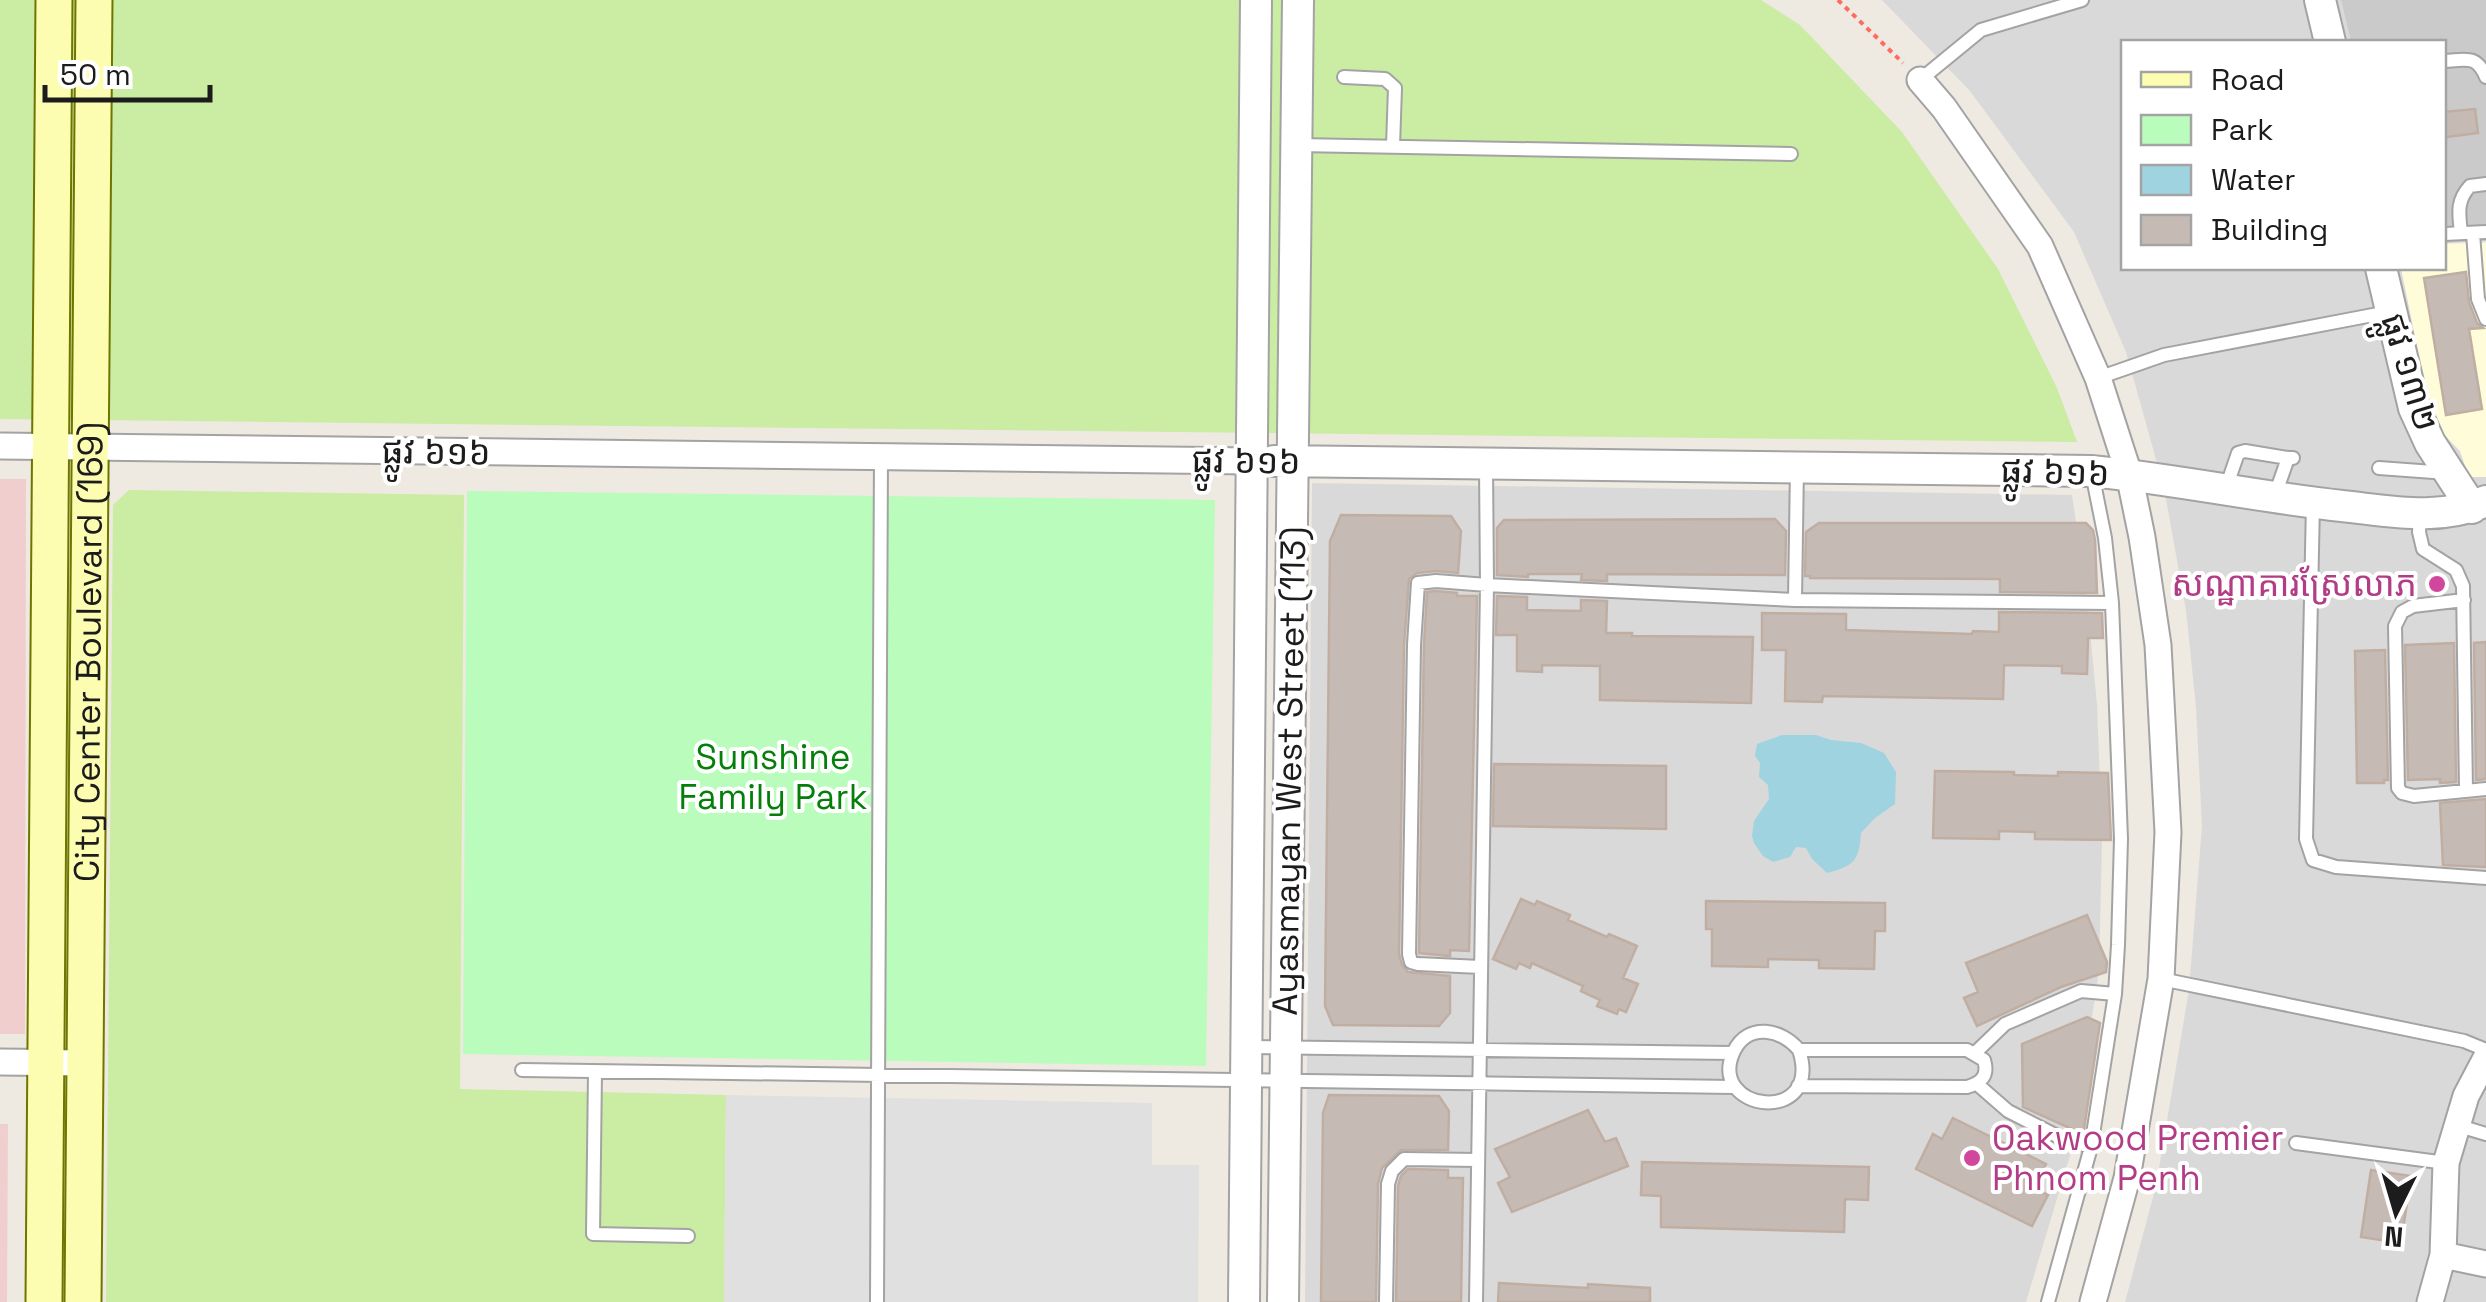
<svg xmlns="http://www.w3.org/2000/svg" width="2486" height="1302" font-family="'Space Grotesk','Noto Sans Khmer',sans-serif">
	<rect width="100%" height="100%" fill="#eee9e1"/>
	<path fill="#dad9d9" d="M1882 0H2341L2351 42H2124V268H2401L2433 423 2460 451 2469 477H2486V1302H2125L2156 1186 2189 990 2202 826 2196 707 2186 610 2164 488 2126 352 2074 232 1970 91Z
		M1312 483 2072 495 2086 589 2097 705 2102 839 2099 971 2071 1152 2026 1302H1305Z"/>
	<path fill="#f0cece" d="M0 479H26L25 1034H0Z
		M0 1124H8L7 1302H0Z"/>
	<path fill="#fffdd9" d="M2486 243V477H2469L2460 451 2433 423 2401 268H2444V244Z"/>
	<path fill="#cacaca" d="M2341 0H2486V241L2444 243V42H2351Z"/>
	<path fill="#caeca3" d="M0 0H1761L1800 25 1902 132 1998 269 2057 388 2077 442 0 419Z
		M129 490 464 495 460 1089 726 1095 724 1302H106L113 505Z"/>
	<path fill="#bafcbc" d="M467 491 1215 500 1206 1066 463 1054Z"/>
	<path fill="#e0e0e0" d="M726 1095 1152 1103V1165H1199L1198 1302H724Z"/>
	<path fill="#9ed3df" d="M1782 735H1816L1831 740 1861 743 1884 753 1896 772 1895 804 1875 818 1861 833C1859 861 1854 866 1827 873L1812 859 1806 848 1796 847 1790 857 1773 862 1763 856 1754 843 1752 836 1754 821 1769 799 1768 785 1759 777 1760 763 1755 756 1757 744Z"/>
	<path fill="#c6bbb4" stroke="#c0aea2" stroke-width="2.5" d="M2475 109 2478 133 2446 137 2444 112Z
		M2466 272 2469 302 2477 323 2483 328 2469 329 2482 409 2446 415 2424 278Z
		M1341 515 1451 516 1461 531 1458 573 1436 571 1417 573 1409 579 1404 645 1399 954 1402 965 1408 972 1450 976V1013L1439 1026 1333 1025 1325 1006 1330 541Z
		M1775 519 1786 531 1785 575 1607 574V581L1581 580 1582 574H1528V577L1497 575V528L1504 520Z
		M1819 523H2086L2093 530 2095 540 2097 593 2000 592V579L1810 578V576H1805L1806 532Z
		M1436 591 1457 593V596H1477L1469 951 1450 950V956L1419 953 1424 645 1427 592Z
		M1497 596 1527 597V610L1581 611V600L1607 601 1606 633H1632V636L1753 637 1751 703 1600 700V666L1542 665V672L1517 671V635H1496Z
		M1999 612 2102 613 2103 638H2088L2087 674 2062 673V666L2004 665 2003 699 1823 696 1822 702 1785 701 1786 650H1762V613L1846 614V630L1972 634 1973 631 1999 632Z
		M2486 642V779L2476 780 2474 643Z
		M2454 643 2456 782 2440 783V779L2408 780 2405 645Z
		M2385 650 2388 780H2384V783H2357L2355 651Z
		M1494 764 1666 766V829L1493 826Z
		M1935 771 2014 772V775L2058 776V772L2108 773 2111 840 2035 839V832L1999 831V839L1933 838Z
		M2486 799V867L2443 865 2440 803Z
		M1521 899 1535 905 1537 901 1570 915 1568 920 1607 937 1609 934 1637 946 1623 978 1638 984 1626 1012 1619 1009 1617 1014 1597 1006 1600 1000 1581 991 1583 986 1532 963 1530 968 1519 963 1516 969 1493 959Z
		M1706 901 1885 903V931H1875L1874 969 1819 968V960L1768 959V967L1712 966V929H1706Z
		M2087 915 2107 962 2106 972 2061 987 1977 1026 1964 998 1978 992 1966 963Z
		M2087 1017 2100 1023 2084 1129 2074 1130 2023 1107 2022 1044Z
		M1329 1095 1439 1096 1449 1111 1448 1150H1401L1382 1168 1378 1184 1376 1302H1321L1323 1113Z
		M1588 1110 1605 1142 1616 1138 1628 1166 1512 1212 1498 1183 1510 1177 1495 1149Z
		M1953 1118 2046 1164 2033 1188 2048 1195 2032 1226 1916 1169 1933 1134 1942 1139Z
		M1642 1162 1869 1167 1868 1200 1845 1199 1844 1232 1661 1227V1196L1641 1195Z
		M1408 1169 1448 1170V1178H1463L1461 1302H1396L1398 1186 1401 1176Z
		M2371 1170 2411 1176 2401 1243 2361 1237Z
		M1499 1283 1588 1288V1284L1650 1288V1302H1498Z"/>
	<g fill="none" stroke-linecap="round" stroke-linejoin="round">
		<g stroke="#a3a3a3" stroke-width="16">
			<path id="service" d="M2444 61C2466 60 2476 54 2486 77
				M1344 77 1385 79 1395 88 1393 146
				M1920 80 1981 30 2082 0
				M1298 145 1791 154
				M2461 233C2459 214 2456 201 2470 186L2486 184
				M2473 233 2478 299 2486 319
				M2444 234 2486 232
				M2098 378 2164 355 2378 314
				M2379 468 2447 473
				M2226 488 2238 453 2245 451 2288 458
				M2274 498 2288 458H2293
				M2313 503 2306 839 2313 860 2336 867 2486 878
				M2420 514 2419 532 2423 549 2456 570 2463 586 2466 790
				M1795 600 1797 467
				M2464 600 2413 606 2402 612 2395 626 2398 788 2402 793 2414 796 2486 789
				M1480 967 1418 964 1411 962 1409 954 1414 645 1418 583 1436 581 1487 585 1795 600 2112 603
				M2161 979 2464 1041 2486 1050
				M1246 1047 1733 1053
				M1975 1053 2005 1024 2081 991 2115 994
				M522 1070 1734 1087
				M595 1072 593 1234 688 1236
				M1977 1084 2008 1111 2065 1140 2091 1147
				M1798 1086 1967 1087C1981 1083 1989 1076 1984 1060L1967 1050H1799C1782 1029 1748 1022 1734 1051 1705 1112 1824 1127 1799 1050
				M2456 1125 2486 1134
				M2296 1143 2446 1163
				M877 1302 881 456
				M1386 1302 1388 1184 1392 1171 1404 1159 1478 1160
				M1476 1302 1487 585 1486 465
				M2048 1302 2091 1147 2115 994 2118 945 2121 839 2112 603 2105 538 2092 473"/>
		</g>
		<g stroke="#a3a3a3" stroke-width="29">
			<path id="minor" d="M1920 80 1944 108 2040 246 2098 378 2129 474 2142 537 2158 645 2168 832 2161 979 2127 1178 2093 1302
				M0 446 1252 461
				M0 1062 85 1063
				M2443 1255 2486 1264
				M2430 1302 2443 1255 2446 1163 2466 1096 2486 1058"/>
		</g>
		<g stroke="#a3a3a3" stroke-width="34">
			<path id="tertiary" d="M2320 0 2330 42
				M2381 268 2414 408 2430 443 2472 508
				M1274 461 2091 471C2175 479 2258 497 2342 506 2390 511 2440 522 2486 501
				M1244 1302 1256 0
				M1283 1302 1298 0"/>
		</g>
		<g stroke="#6e7600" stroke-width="39">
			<g id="secondary">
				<path d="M44 1302 54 0"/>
				<path id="s1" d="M83 1302 94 0"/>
			</g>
		</g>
		<path stroke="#ff6b61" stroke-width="4" stroke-dasharray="5 5" stroke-linecap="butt" d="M1838 0 1903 63"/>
		<use href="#service" stroke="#fff" stroke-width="12"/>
		<use href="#minor" stroke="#fff" stroke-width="25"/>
		<use href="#tertiary" stroke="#fff" stroke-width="30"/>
		<use href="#secondary" stroke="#fcfdb0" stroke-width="35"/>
	</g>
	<g fill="#d1479c" stroke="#fff" stroke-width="4">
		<circle cx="2437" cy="584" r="10"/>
		<circle cx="1972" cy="1158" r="10"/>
	</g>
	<g text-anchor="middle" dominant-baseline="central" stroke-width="8" stroke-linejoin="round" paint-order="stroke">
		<g font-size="35" fill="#1c1c1c" stroke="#fff">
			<text transform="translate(2410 372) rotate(73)">ផ្លូវ ១៣២</text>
			<text transform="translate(436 452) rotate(1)">ផ្លូវ ៦១៦</text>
			<text transform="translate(1246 461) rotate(1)">ផ្លូវ ៦១៦</text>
			<text transform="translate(2055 472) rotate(2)">ផ្លូវ ៦១៦</text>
			<text stroke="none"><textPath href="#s1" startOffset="650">City Center Boulevard (169)</textPath></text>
			<text transform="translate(1289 771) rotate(-89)">Ayasmayan West Street (113)</text>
		</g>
		<g font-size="35" fill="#b23c85" stroke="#fff" text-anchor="end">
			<text x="2417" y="584">សណ្ឋាគារស្រែលាភ</text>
			<text x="1992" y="1138" text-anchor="start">Oakwood Premier<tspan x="1992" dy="40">Phnom Penh</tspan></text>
		</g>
		<g font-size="35" fill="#057e0a" stroke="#fff">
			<text x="773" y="757">Sunshine<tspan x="773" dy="40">Family Park</tspan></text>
		</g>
	</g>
	<rect x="2121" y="40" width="325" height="230" fill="#ffffff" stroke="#a4a4a4" stroke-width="2.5"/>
	<rect x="2141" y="72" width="50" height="15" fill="#fcfdb0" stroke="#a4a4a4" stroke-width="2.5"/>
	<text x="2211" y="90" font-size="30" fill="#1c1c1c">Road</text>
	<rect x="2141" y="115" width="50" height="30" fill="#bafcbc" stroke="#a4a4a4" stroke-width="2.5"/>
	<text x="2211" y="140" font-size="30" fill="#1c1c1c">Park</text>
	<rect x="2141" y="165" width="50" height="30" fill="#9ed3df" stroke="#a4a4a4" stroke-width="2.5"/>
	<text x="2211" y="190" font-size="30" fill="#1c1c1c">Water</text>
	<rect x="2141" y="215" width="50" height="30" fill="#c6bbb4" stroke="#a4a4a4" stroke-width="2.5"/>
	<text x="2211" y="240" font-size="30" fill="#1c1c1c">Building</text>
	<g transform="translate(2396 1212) rotate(185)" stroke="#ffffff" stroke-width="8" paint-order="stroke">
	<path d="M0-8L18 38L0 25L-18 38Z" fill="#1c1c1c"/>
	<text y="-15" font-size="28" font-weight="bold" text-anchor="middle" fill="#1c1c1c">N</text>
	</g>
	<path d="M45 85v15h165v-15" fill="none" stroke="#1c1c1c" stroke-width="5"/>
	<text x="60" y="85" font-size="30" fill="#1c1c1c" stroke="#ffffff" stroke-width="8" paint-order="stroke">50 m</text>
</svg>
